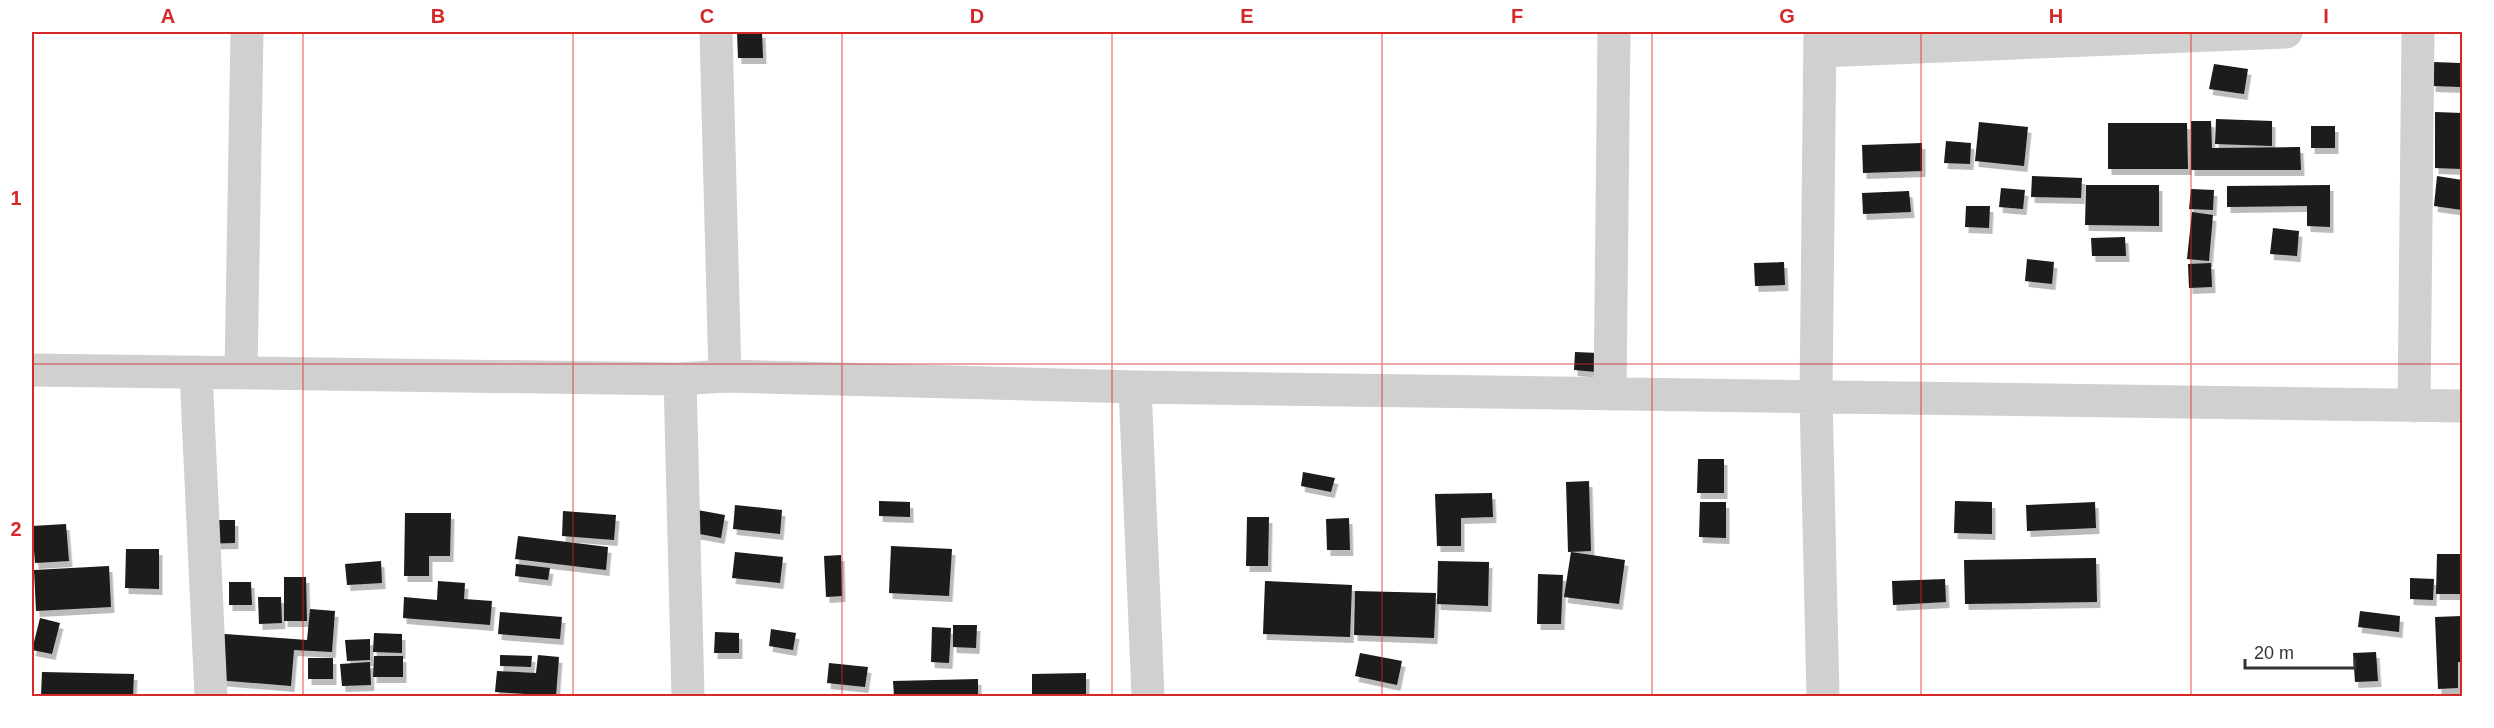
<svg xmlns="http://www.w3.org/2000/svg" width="2494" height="728" font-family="Arial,sans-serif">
	<defs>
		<filter id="shadow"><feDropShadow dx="3.5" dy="6" stdDeviation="0" flood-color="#0004"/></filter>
	</defs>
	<rect width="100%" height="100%" fill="#fff"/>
	<path fill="#1a1a1a" filter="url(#shadow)" d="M737 32H762L763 58H738Z
		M2433 62 2461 63 2460 87 2432 86Z
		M2214 64 2248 69 2244 94 2209 89Z
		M2435 112 2462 113V169L2435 168Z
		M2216 119 2272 121V146L2215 144Z
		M2191 121H2211L2212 148 2300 147 2301 170H2191Z
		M1979 122 2028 127 2024 166 1975 161Z
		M2108 123H2187L2188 169H2108Z
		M2311 126H2335V148H2311Z
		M1946 141 1971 143 1970 164 1944 163Z
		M1922 143V171L1863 173 1862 145Z
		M2032 176 2082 178 2081 198 2031 197Z
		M2437 176 2462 180V210L2434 206Z
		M2086 185H2159V226L2085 225Z
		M2330 185V227L2307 226V206L2227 207V186Z
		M2001 188 2025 190 2023 209 1999 207Z
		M2191 189 2214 190 2213 210 2189 209Z
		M1909 191 1911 212 1863 214 1862 193Z
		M1966 206H1990L1989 228 1965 227Z
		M2192 212 2213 215 2209 261 2187 259Z
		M2273 228 2299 231 2297 256 2270 254Z
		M2125 237 2126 256H2092L2091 238Z
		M2027 259 2054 262 2052 284 2025 281Z
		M1784 262 1785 285 1755 286 1754 263Z
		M2211 263 2212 287 2189 288 2188 264Z
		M1575 352 1598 353 1597 372 1574 370Z
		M1698 459H1724V493H1697Z
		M1303 472 1335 478 1331 492 1301 486Z
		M1589 481 1591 551 1568 552 1566 482Z
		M1492 493 1493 517 1461 518V546H1437L1435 494Z
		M879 501 910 502V517L879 516Z
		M1955 501 1992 502V534L1954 533Z
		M1700 502H1726V538L1699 537Z
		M2095 502 2096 528 2027 531 2026 505Z
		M735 505 782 510 780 534 733 529Z
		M692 509 725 515 721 538 689 532Z
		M563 511 616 515 614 540 562 536Z
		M405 513H451L450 556H429V576H404Z
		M1247 517H1269L1268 566H1246Z
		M1349 518 1350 550H1327L1326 519Z
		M195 520H235V543L195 544Z
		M66 524 69 561 35 563 32 526Z
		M518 536 608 547 606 570 515 559Z
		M891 546 952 549 949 596 889 593Z
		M126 549H159V589L125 588Z
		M735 552 783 557 780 583 732 578Z
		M1571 552 1625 560 1619 604 1564 597Z
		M2437 554H2461V594H2436Z
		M841 555 842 596 826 597 824 556Z
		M2096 558 2097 602 1965 604 1964 560Z
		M381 561 382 583 347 585 345 564Z
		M1438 561 1489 562 1488 606 1437 604Z
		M516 564 550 568 548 580 515 576Z
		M109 566 111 607 36 611 34 570Z
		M1538 574 1563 575 1561 624H1537Z
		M284 577H306L307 621H284Z
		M2410 578 2434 579 2433 600 2410 599Z
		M1945 579 1946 602 1893 605 1892 581Z
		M438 581 465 583 464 599 492 601 490 625 403 618 404 597 437 600Z
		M1265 581 1352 585 1350 637 1263 634Z
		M229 582H251L252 605H229Z
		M1355 591 1436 593 1434 638 1354 635Z
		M258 597H281L282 623 259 624Z
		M310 609 335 611 332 652 294 650 291 686 217 680 198 632 307 640Z
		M2360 611 2400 616 2399 632 2358 627Z
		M500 612 562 617 560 639 498 634Z
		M2462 616V662H2458V688L2438 689 2435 617Z
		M40 618 60 623 52 654 32 650Z
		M953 625H977L976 648 953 647Z
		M932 627 951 628 949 663 931 662Z
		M771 629 796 633 793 650 769 646Z
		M715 632 739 633V653H714Z
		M374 633 402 634V653L373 652Z
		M370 639V660L347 661 345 640Z
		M2376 652 2378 681 2355 682 2353 653Z
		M1360 653 1402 661 1397 685 1355 676Z
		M500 655 532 656 531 667 500 666Z
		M538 655 559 657 556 696 495 692 497 671 536 673Z
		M374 656H403V677H373Z
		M308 658H333V679H308Z
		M370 662 371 685 342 686 340 664Z
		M829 663 868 667 865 687 827 683Z
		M42 672 134 674 133 696H41Z
		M1086 673V696H1032V674Z
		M978 679V696H894L893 681Z"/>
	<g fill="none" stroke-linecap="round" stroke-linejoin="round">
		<path stroke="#d0d0d0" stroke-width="33" d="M716 32 725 376
			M1820 32 1816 397 1823 696
			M1820 51 2286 32
			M32 370 680 379 725 376 1135 387 2462 406
			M196 372 211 696
			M241 372 247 32
			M680 379 688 696
			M1135 387 1148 696
			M1610 394 1614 32
			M2414 406 2418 32"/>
	</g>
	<path fill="none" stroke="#d62828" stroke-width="1.5" stroke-opacity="0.55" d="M303 32V696M573 32V696M842 32V696M1112 32V696M1382 32V696M1652 32V696M1921 32V696M2191 32V696M32 364H2462"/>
	<rect width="2494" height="728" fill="none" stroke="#ffffff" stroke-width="66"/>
	<path d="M2245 659v9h110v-9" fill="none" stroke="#333333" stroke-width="3"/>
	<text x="2254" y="659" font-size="18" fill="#333333" stroke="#ffffff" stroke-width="4.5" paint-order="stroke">20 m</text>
	<rect x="33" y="33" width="2428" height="662" fill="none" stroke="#d62828" stroke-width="2"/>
	<g font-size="20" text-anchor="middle" font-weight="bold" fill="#d62828">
		<text x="168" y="23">A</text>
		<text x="438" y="23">B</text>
		<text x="707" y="23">C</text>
		<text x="977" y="23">D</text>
		<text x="1247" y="23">E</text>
		<text x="1517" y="23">F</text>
		<text x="1787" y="23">G</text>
		<text x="2056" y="23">H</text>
		<text x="2326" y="23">I</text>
		<text x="16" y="205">1</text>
		<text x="16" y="536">2</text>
	</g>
</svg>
